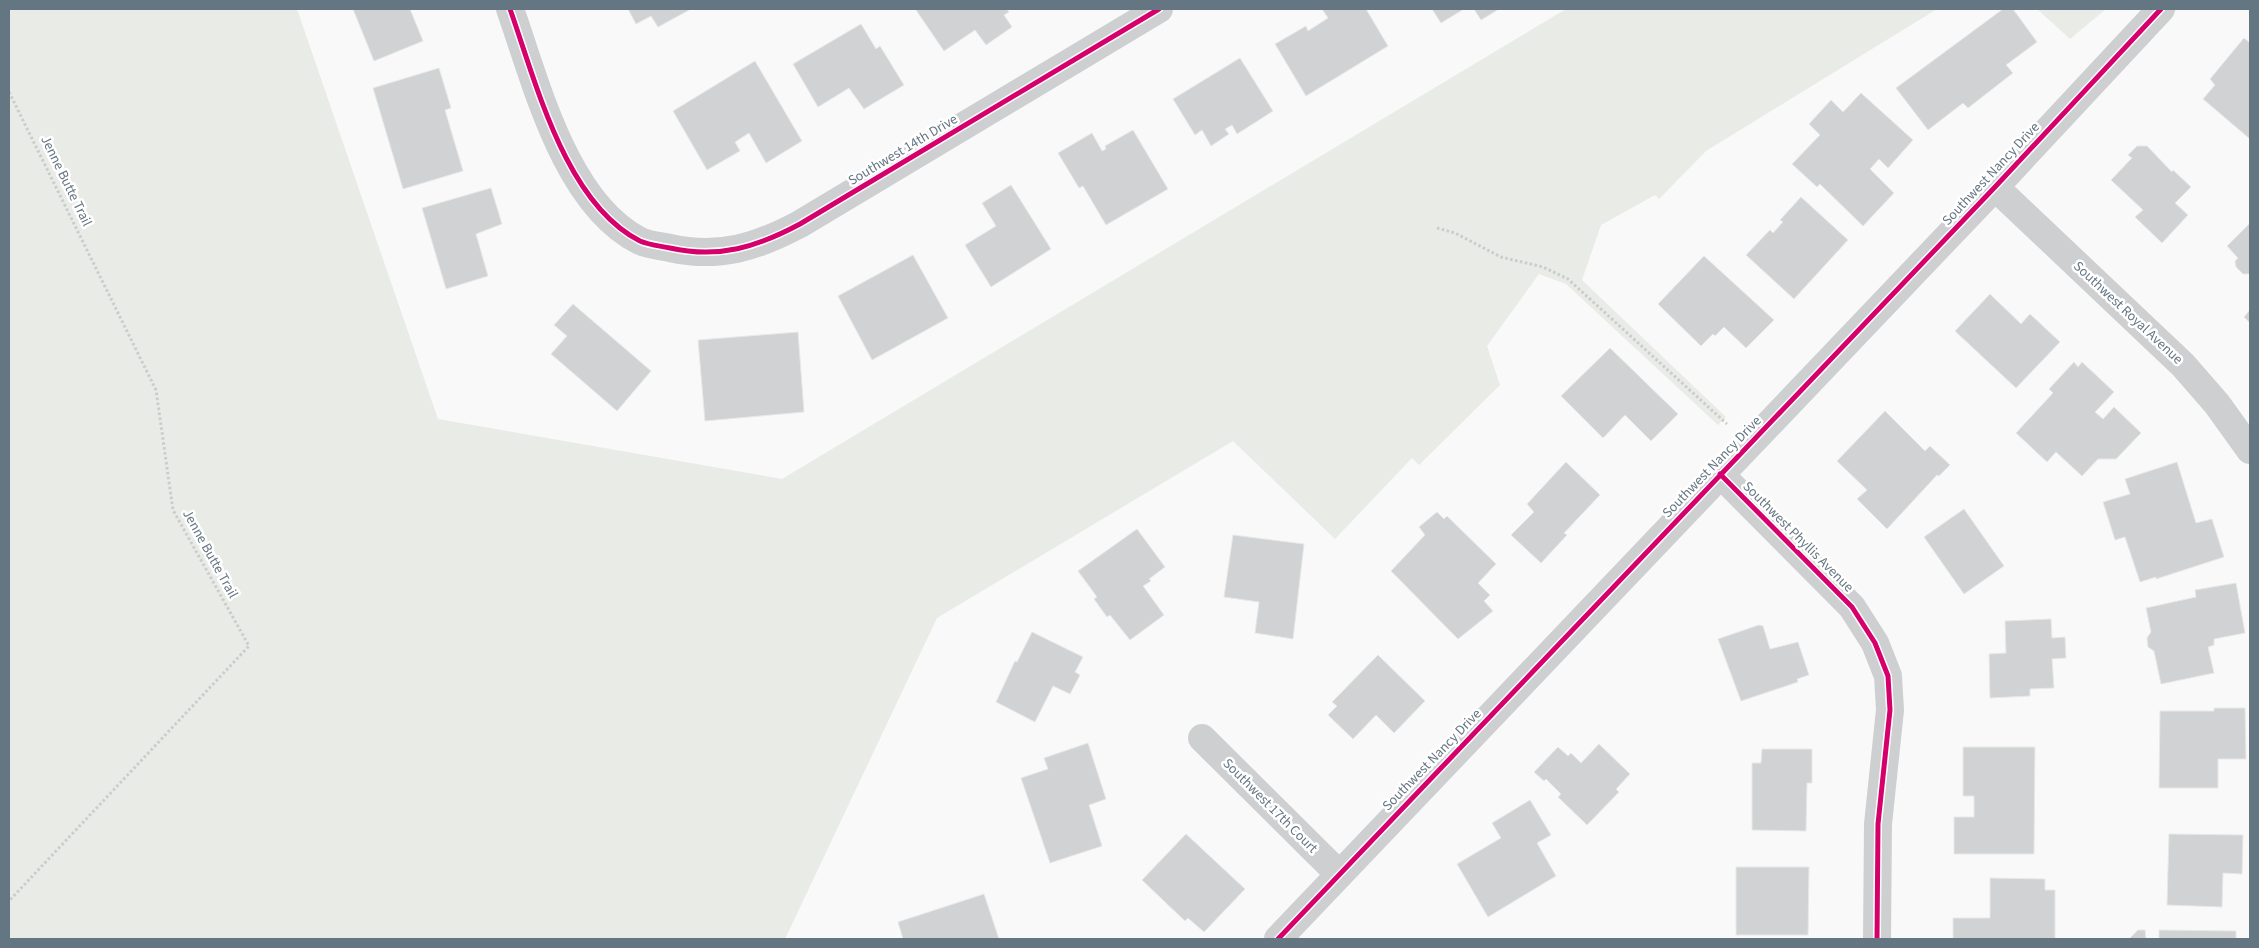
<svg xmlns="http://www.w3.org/2000/svg" width="2259" height="948" font-family="'Source Sans 3',sans-serif">
	<rect width="100%" height="100%" fill="#f9f9f9"/>
	<path fill="#e8ebe6" d="M9 9H297L438 419 782 479 1566 9H1937L1706 151 1659 199 1655 195 1601 225 1582 280 1726 417 1718 425 1566 284 1539 274 1487 346 1500 385 1419 465 1412 458 1335 539 1233 441 937 618 785 939H9Z
		M2037 9H2106L2070 39Z"/>
	<path fill="#d0d2d3" stroke="#e8e8e8" d="M353 9H410L423 41 374 61Z
		M628 9H691L658 27 651 16 636 24Z
		M917 9H1007L1009 12 1004 15 1012 27 986 45 975 30 944 51 916 10Z
		M1322 9H1366L1388 46 1306 96 1275 44 1306 26 1308 31 1328 18Z
		M1432 9H1464L1441 23Z
		M1474 9H1499L1481 20Z
		M2003 9H2013L2037 42 2006 65 2013 73 1968 108 1963 103 1928 130 1896 88Z
		M861 24 876 49 880 46 904 85 864 109 849 88 818 107 793 64Z
		M2244 38 2250 43V139L2203 99 2215 85 2210 79Z
		M1240 58 1273 111 1237 134 1232 125 1225 129 1229 134 1211 146 1202 130 1195 135 1173 99Z
		M755 61 802 141 766 163 749 133 735 142 740 151 707 170 673 111Z
		M439 68 451 108 445 110 463 171 403 189 373 88Z
		M1861 93 1913 140 1888 168 1879 159 1870 169 1894 193 1863 226 1820 184 1817 187 1792 164 1820 135 1809 124 1831 100 1843 112Z
		M1133 130 1168 189 1106 225 1083 186 1079 188 1058 153 1092 133 1102 151 1106 149 1105 146Z
		M2137 146H2147L2172 172 2173 170 2191 187 2175 203 2188 215 2162 243 2135 217 2143 210 2111 180 2132 158 2128 155Z
		M1011 185 1051 249 991 287 965 245 996 226 982 203Z
		M491 188 502 224 476 234 488 276 446 289 422 208Z
		M1801 197 1848 240 1794 299 1746 255 1770 230 1773 233 1783 222 1780 220Z
		M2250 223V274H2243L2236 267 2235 261 2238 258 2227 246Z
		M913 255 948 318 872 360 838 296Z
		M1704 256 1774 320 1746 348 1724 327 1715 336 1713 334 1701 346 1658 304Z
		M1990 294 2021 324 2030 314 2060 342 2016 388 1955 331Z
		M573 304 651 371 617 411 551 354 567 336 554 325Z
		M2250 310V323L2244 317Z
		M798 332 804 412 705 421 698 340Z
		M1610 348 1678 414 1651 441 1625 415 1603 438 1561 396Z
		M2074 362 2078 367 2082 362 2114 392 2095 412 2103 419 2114 407 2141 433 2116 459H2098L2082 476 2056 452 2047 462 2016 433 2053 393 2049 389Z
		M1885 411 1925 451 1930 446 1950 465 1939 476 1937 475 1887 529 1857 499 1867 490 1837 461Z
		M1566 462 1600 495 1564 533 1567 535 1541 563 1511 535 1534 512 1527 504Z
		M2177 462 2196 523 2212 519 2224 557 2156 579V577L2140 582 2125 537 2115 540 2103 502 2130 494 2125 479Z
		M1964 509 2004 566 1964 594 1924 537Z
		M1437 512 1444 519 1447 516 1496 564 1478 583 1490 595 1484 601 1493 611 1458 639 1391 571 1425 535 1419 527Z
		M1137 529 1165 567 1149 579 1151 581 1143 586 1164 615 1130 640 1110 615 1107 617 1094 599 1097 597 1078 571Z
		M1233 535 1304 544 1293 639 1255 633 1259 602 1224 597Z
		M2236 583 2245 633 2214 639V645L2208 647 2214 673 2161 684 2154 651 2148 647 2147 638 2151 632 2146 608 2196 597 2195 590Z
		M2051 619 2052 638 2065 637 2066 658 2052 659 2054 688 2030 689V696L1990 698 1989 654 2006 653 2005 621Z
		M1759 625 1763 626 1770 649 1798 642 1809 675 1797 679 1798 682 1741 701 1718 639Z
		M1032 632 1083 657 1075 672 1080 675 1070 694 1053 686 1035 722 996 702 1015 661 1017 662Z
		M1378 655 1425 701 1394 733 1376 715 1353 739 1328 715 1337 706 1332 702Z
		M2214 708H2245L2246 759H2218V788H2159L2160 711H2214Z
		M1088 743 1106 799 1089 805 1102 846 1050 863 1021 778 1048 769 1044 758Z
		M1599 744 1630 774 1616 789 1619 792 1587 825 1558 797 1561 794 1546 779 1544 781 1534 772 1558 747 1568 756 1571 753 1581 763Z
		M1963 747H2035L2034 854H1954V817H1974V796H1963Z
		M1762 749H1812V783H1807L1806 831 1752 830V763H1761Z
		M1530 800 1551 835 1537 843 1556 876 1488 917 1457 864 1501 838 1492 823Z
		M1186 834 1245 889 1204 932 1188 918 1185 921 1142 880Z
		M2169 834 2243 835 2242 874 2223 873 2222 907 2167 905Z
		M1736 867H1809L1808 935H1736Z
		M1990 878 2045 879V890H2055V939H1953V918H1990Z
		M984 894 999 939H903L898 922Z
		M2138 930H2145L2146 939H2129Z
		M2159 930 2236 931V939H2159Z"/>
	<g fill="none" stroke-linecap="round" stroke-linejoin="round">
		<path stroke="#cbcccd" stroke-width="3" stroke-dasharray="2.5 2.5" stroke-linecap="butt" d="M9 92 156 390 173 510 249 646 9 901
			M1437 228 1455 233 1501 257 1543 267 1568 279 1727 424"/>
		<path stroke="#cecfd0" stroke-width="28" d="M510 9C536 82 565 203 640 241 649 245 661 246 670 248 719 259 757 247 800 224L1159 9
			M1995 187 2183 365 2217 404 2250 450
			M1720 474 1852 607 1875 643 1888 676 1890 710 1878 824 1877 939
			M1202 738 1339 874
			M1278 939 1995 187 2161 9"/>
		<g stroke="#fff" stroke-width="8">
			<path id="cycleway" d="M510 9C536 82 565 203 640 241 649 245 661 246 670 248 719 259 757 247 800 224L1159 9
				M1720 474 1852 607 1875 643 1888 676 1890 710 1878 824 1877 939
				M1278 939 1995 187 2161 9"/>
		</g>
		<use href="#cycleway" stroke="#d6006c" stroke-width="5"/>
	</g>
	<g text-anchor="middle" dominant-baseline="central" stroke-width="5" stroke-linejoin="round" paint-order="stroke">
		<g font-size="14" fill="#657683" stroke="#fff">
			<text transform="translate(903 150) rotate(-31)">Southwest 14th Drive</text>
			<text transform="translate(1991 174) rotate(-47)">Southwest Nancy Drive</text>
			<text transform="translate(66 181) rotate(64)">Jenne Butte Trail</text>
			<text transform="translate(2128 313) rotate(43)">Southwest Royal Avenue</text>
			<text transform="translate(1712 467) rotate(-46)">Southwest Nancy Drive</text>
			<text transform="translate(1798 537) rotate(45)">Southwest Phyllis Avenue</text>
			<text transform="translate(210 554) rotate(61)">Jenne Butte Trail</text>
			<text transform="translate(1432 760) rotate(-46)">Southwest Nancy Drive</text>
			<text transform="translate(1270 806) rotate(45)">Southwest 17th Court</text>
		</g>
	</g>
	<rect width="2259" height="948" fill="none" stroke="#657683" stroke-width="20"/>
</svg>
